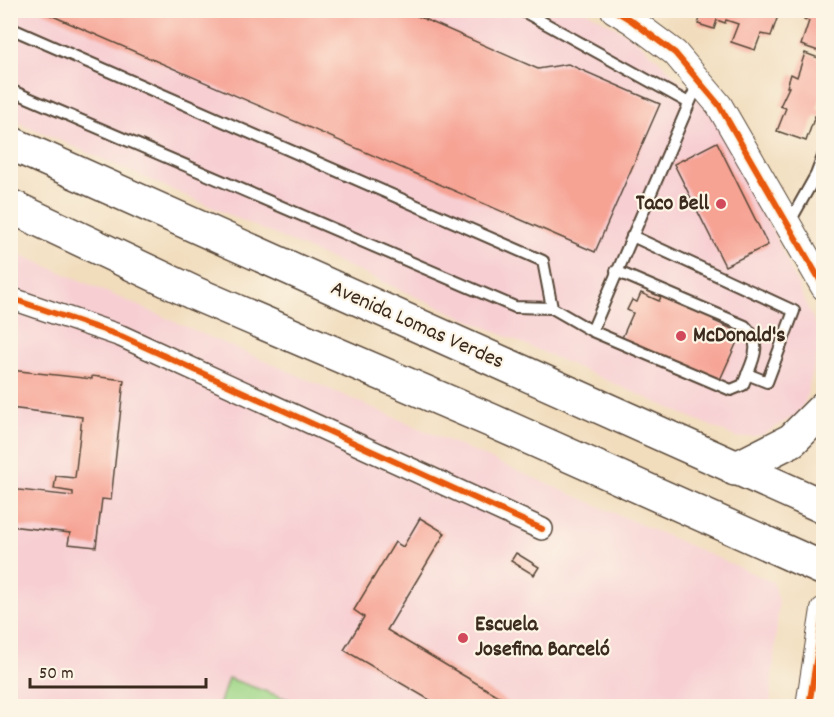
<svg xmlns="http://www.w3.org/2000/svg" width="834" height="717" font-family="Dekko,sans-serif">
	<rect width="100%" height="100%" fill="#fcf5e5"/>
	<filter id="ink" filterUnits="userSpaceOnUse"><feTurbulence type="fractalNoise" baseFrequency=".0167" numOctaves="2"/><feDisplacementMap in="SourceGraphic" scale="12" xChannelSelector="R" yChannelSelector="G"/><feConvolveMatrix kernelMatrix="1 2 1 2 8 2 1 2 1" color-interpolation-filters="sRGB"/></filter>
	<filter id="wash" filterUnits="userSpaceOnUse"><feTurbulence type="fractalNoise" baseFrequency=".008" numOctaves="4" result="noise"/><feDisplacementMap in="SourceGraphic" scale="24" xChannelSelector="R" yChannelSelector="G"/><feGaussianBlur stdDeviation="1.35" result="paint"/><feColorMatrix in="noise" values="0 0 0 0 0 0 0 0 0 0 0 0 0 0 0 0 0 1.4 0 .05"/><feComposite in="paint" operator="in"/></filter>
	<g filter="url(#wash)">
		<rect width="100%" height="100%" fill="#f1dcbc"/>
		<path fill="#f7cfd3" d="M11 11H586L629 35 659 60 702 103 718 122 776 237 821 337 805 402 796 415 762 435 738 438 11 119Z
			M10 250 773 582 779 601 770 706H11Z"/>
		<path fill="#a0d789" stroke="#6e8054" stroke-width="1.5" d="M228 678 298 703 297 706H219Z"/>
		<g id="blocks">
			<path fill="#f6a394" d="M39 10H404L538 69 568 64 660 104 595 252Z
				M696 10H780L771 36 761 34 755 50 731 42 738 24 726 20 725 23 717 20 714 29 698 24 702 13Z
				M807 10H824V53L801 45 809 21 804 19Z
				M805 53 824 60V97L822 96 817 109 824 112 821 118 815 116 806 141 777 131 786 108 780 106 789 87H787L791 74 797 77Z
				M717 142 768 245 725 266 674 164Z
				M641 293 659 301 662 295 716 318 714 321 741 333 719 382 621 340 633 313 627 310 632 300 637 302Z
				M10 370 92 379V376L124 380 111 500 102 499 96 547 68 544 70 533 10 526V489L73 496V492L54 489 56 476 75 478 82 417 10 408Z
				M420 518 445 533 387 630 513 705 512 706H440L344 650 364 617 354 610 395 542 403 547Z
				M516 553 539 567 534 575 511 561Z"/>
		</g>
	</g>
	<g filter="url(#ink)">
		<use href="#blocks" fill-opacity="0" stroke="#564536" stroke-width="1.5"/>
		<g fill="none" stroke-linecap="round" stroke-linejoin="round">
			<g stroke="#564536" stroke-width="14">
				<path id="service" d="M521 10 689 103
					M10 28 543 261 552 308 515 307 10 90
					M789 223 816 175 824 154
					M632 236 794 311 767 382 747 374
					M552 308 592 331 731 390 743 385C751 363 765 345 745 326L616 271
					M592 331 698 83"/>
			</g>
			<g stroke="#564536" stroke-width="24">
				<path id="minor" d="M10 298 121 336 542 529"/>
			</g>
			<g stroke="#564536" stroke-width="28">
				<path id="tertiary" d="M614 10 632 21 675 53 719 105 824 287
					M809 706 824 610"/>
			</g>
			<g stroke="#564536" stroke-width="36">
				<path id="primary" d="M10 143 824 507
					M10 206 196 294 490 420 824 569
					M735 469 792 440 824 408"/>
			</g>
			<use href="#service" stroke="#fff" stroke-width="10"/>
			<use href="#minor" stroke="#fff" stroke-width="21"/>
			<use href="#tertiary" stroke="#fff" stroke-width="26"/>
			<use href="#primary" stroke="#fff" stroke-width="33"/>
			<g stroke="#fcf5e5" stroke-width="10">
				<path id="cycleway" d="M614 10 632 21 675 53 719 105 824 287
					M10 298 121 336 542 529
					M809 706 824 610"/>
			</g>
			<use href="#cycleway" stroke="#e8590c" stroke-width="6"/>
		</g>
	</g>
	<g fill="#d1495b" stroke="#fcf5e5" stroke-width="2">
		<circle cx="721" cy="204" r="6"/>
		<circle cx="681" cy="336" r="6"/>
		<circle cx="463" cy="638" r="6"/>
	</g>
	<g text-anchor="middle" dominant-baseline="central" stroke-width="4.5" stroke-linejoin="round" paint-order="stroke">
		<g font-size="22" font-weight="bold" fill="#3b2a1e" stroke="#fcf5e5" text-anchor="start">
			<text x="709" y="204" text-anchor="end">Taco Bell</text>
			<text x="693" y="336">McDonald's</text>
			<text x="475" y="625">Escuela<tspan x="475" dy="25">Josefina Barceló</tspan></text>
		</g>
		<g font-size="22" fill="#3b2a1e" stroke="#fcf5e5">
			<text transform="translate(417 326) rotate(24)">Avenida Lomas Verdes</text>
		</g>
	</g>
	<rect width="834" height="717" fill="none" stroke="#fcf5e5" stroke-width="36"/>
	<path d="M30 678v9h176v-9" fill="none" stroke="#3b2a1e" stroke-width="3"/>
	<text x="39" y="678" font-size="18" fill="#3b2a1e" stroke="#fcf5e5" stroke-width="4.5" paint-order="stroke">50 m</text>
</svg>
